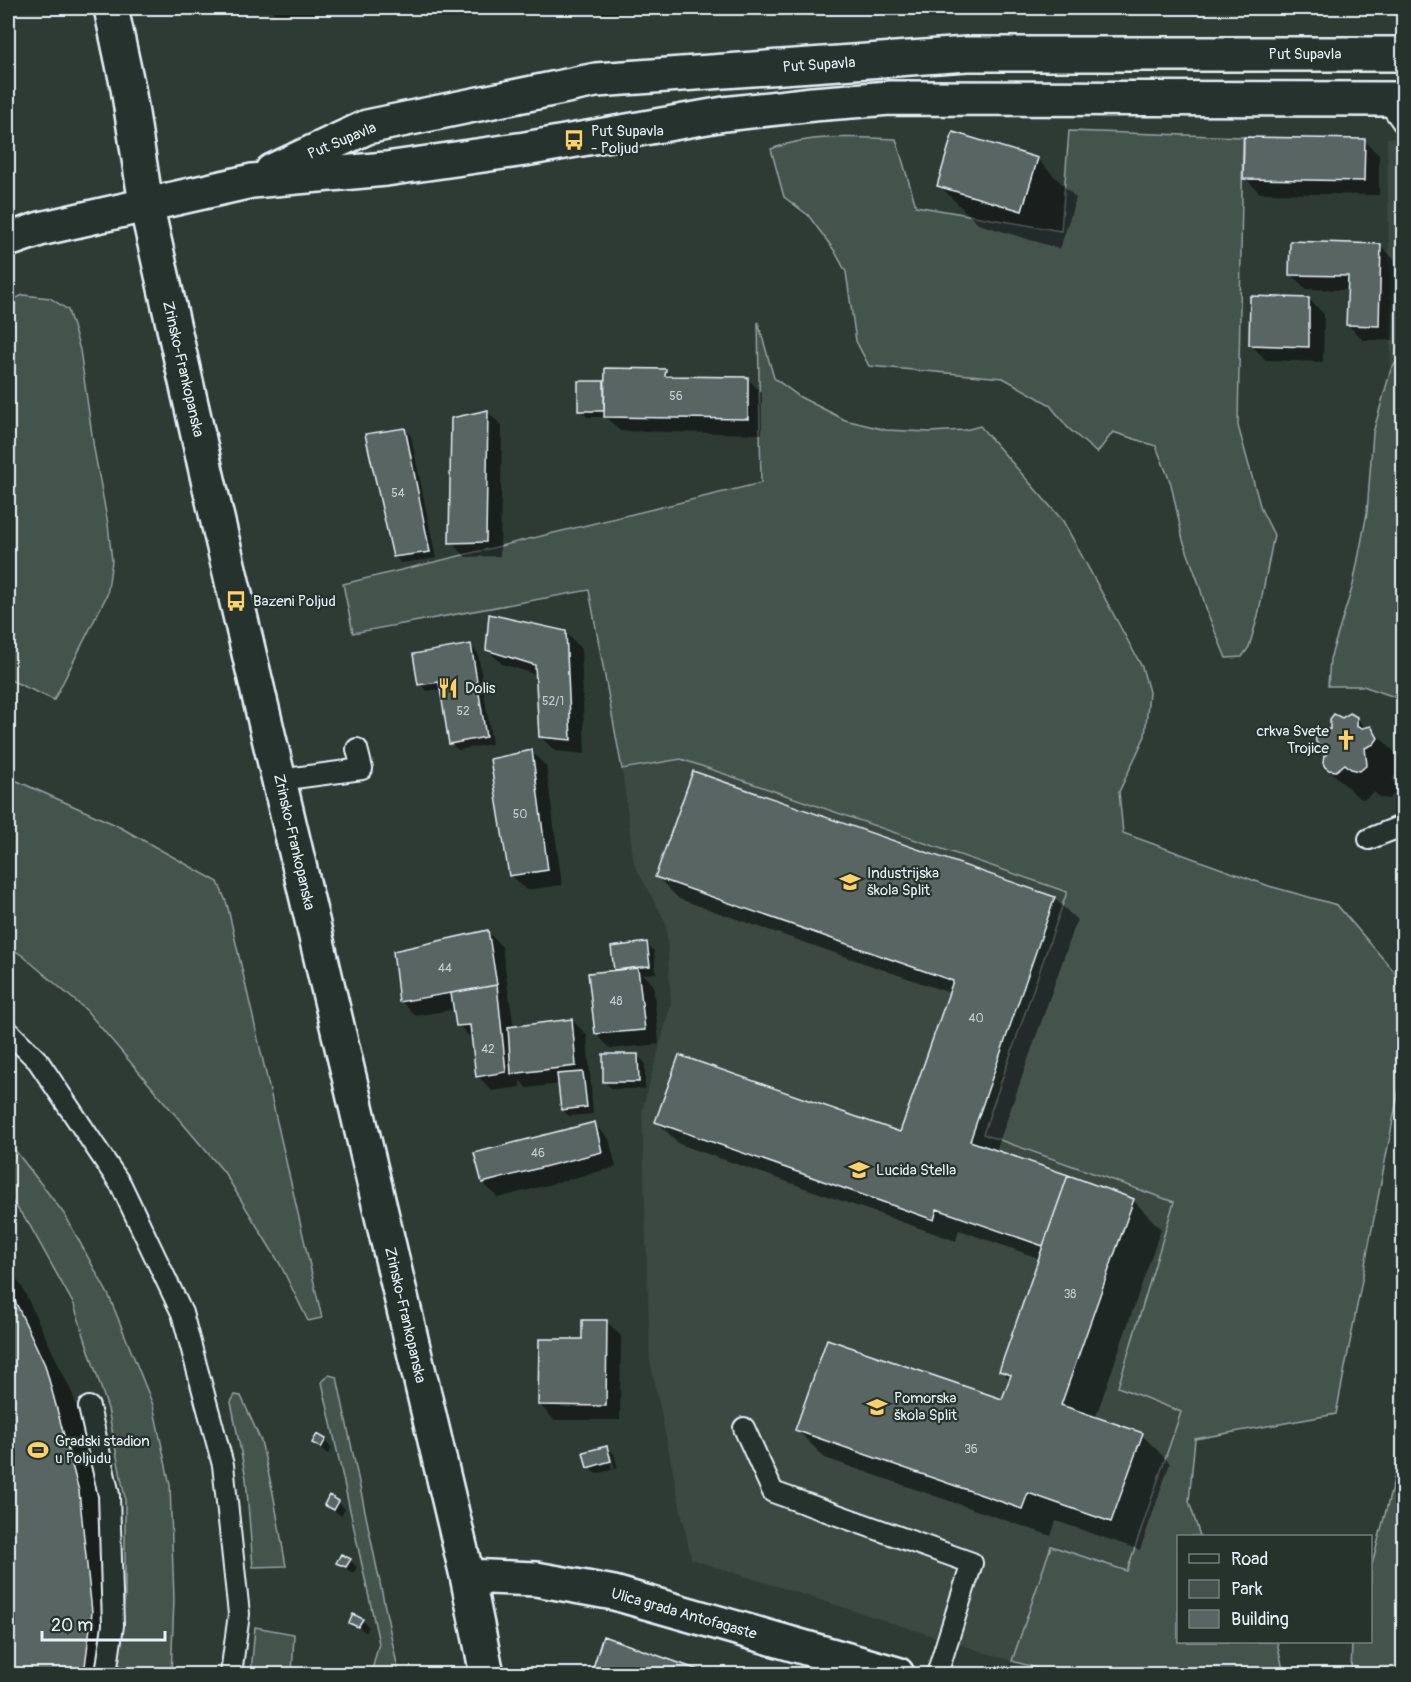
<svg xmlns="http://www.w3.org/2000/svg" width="1411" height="1682" font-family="Pangolin,sans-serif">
	<rect width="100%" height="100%" fill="#2e3b35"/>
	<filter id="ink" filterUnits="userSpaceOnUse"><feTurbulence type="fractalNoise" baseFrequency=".0167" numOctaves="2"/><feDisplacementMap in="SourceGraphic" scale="12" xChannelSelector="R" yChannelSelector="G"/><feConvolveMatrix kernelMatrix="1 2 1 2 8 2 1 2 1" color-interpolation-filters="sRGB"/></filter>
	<g filter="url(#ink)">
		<path fill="#3b4843" d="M742 8H901V10H743Z
			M1387 138H1404L1403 354 1391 369Z
			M681 759 1067 892 984 1134 1174 1202 1118 1387 1181 1412 1127 1572 1051 1546 1012 1661 691 1559 650 1360 642 1111 671 1004 666 923 634 864 622 769Z"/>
		<path fill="#45524e" stroke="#96a2a3" stroke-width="1.5" d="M1069 131 1243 137 1238 426 1261 509 1274 535 1258 616 1249 647 1242 657 1226 658 1207 612 1199 584 1183 540 1171 484 1156 446 1113 432 1097 453 1068 428 1049 404 1003 378 869 366 856 341 846 272 834 250 808 215 784 197 771 149C811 134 854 137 896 139L916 206 1061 231Z
			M23 295 50 298 68 310 80 350 94 449 108 524 112 561 107 595 54 700 8 679V302Z
			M758 322 774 378 800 397 845 420 886 430 930 432 965 430 980 426 1063 521 1142 667 1149 692 1145 736 1119 792 1123 833 1269 886 1337 905 1398 976 1403 997V1069L1336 1414 1195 1439 1189 1501 1200 1536H1178V1642H1277L1284 1674H1058L1012 1661 1051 1546 1127 1571 1181 1412 1118 1387 1174 1202 983 1134 1067 892 681 759 622 769 589 590 353 633 343 584 761 483Z
			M1403 354V697H1395L1363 686H1328L1330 659 1353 585 1367 513 1373 433 1391 369Z
			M8 777 116 825 218 882 227 904 322 1318 308 1321 280 1264 224 1172 86 1010 23 956 8 946Z
			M8 1141 65 1215 109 1296 153 1405 170 1485 174 1600 171 1674H114L125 1597V1498L108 1409 74 1305 29 1224 8 1196Z
			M329 1375 337 1377 399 1674H371L379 1643 322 1382Z
			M235 1395 241 1396 261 1441 273 1493 286 1566 253 1567 246 1478 231 1402Z
			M1403 1445V1674H1351L1352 1642H1370L1371 1568Z
			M255 1627 294 1634 292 1674H251Z"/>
		<path fill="#0007" fill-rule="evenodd" d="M269 8H716L717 16H277Z
			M1364 140 1379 155V195L1260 193 1245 178Z
			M1037 159 1076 198 1060 249 978 224 939 185Z
			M1380 245 1395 260 1393 340H1363L1348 325 1349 290 1306 289 1291 274Z
			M1309 299 1324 314 1323 362 1266 360 1251 345Z
			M665 371 672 377 747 378 762 393V434L620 431 606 417H587L580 410 604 383 606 385Z
			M488 412 502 426 500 556 466 557 451 542Z
			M404 429 411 436 436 558 401 563 394 556Z
			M566 633 581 648 585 754 555 751 540 736 537 675 502 664 487 649Z
			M471 646 478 653 492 744 458 750 451 743 442 689 427 691 420 684Z
			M1356 718 1366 728H1370L1404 761 1402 773 1393 777 1395 793 1389 799 1381 798 1374 792 1365 799 1359 798 1326 767 1330 755 1332 731 1342 719Z
			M531 751 546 766 562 885 526 890 511 875Z
			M657 877 1054 898 1077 920 996 1151 1133 1200 1161 1229 1095 1419 1142 1435 1170 1463 1140 1550 1056 1521 1051 1536 825 1458 797 1430 1003 1401 1011 1380 1001 1371 1041 1259 959 1230 956 1241 679 1144 657 1122 901 1134 950 993 679 899Z
			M488 932 502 947 514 1028 572 1020 587 1035 593 1114 569 1116 562 1109 560 1084 527 1088 520 1081V1087L492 1091 478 1076 473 1040 458 1025 455 1009 416 1016 401 1001Z
			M646 944 654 951 656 973 643 974 653 984 659 1044 611 1049 596 1034 616 971 613 948Z
			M638 1056 645 1063V1089H612L604 1081Z
			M594 1124 609 1139 616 1167 498 1198 483 1183Z
			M8 1266 22 1287 73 1395 107 1521 115 1674H8Z
			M606 1321 621 1336 620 1420H554L540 1405 584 1340Z
			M325 1441 332 1448 328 1454 313 1443Z
			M607 1447 614 1454 618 1468 596 1474 588 1467ZM608 1454H611L615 1468 612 1469Z
			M338 1502 345 1509 341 1516 326 1504Z
			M350 1560 357 1567 353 1574 338 1562Z
			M362 1620 369 1627 366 1633 351 1622Z
			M604 1637 706 1674H592Z"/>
		<path fill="#596563" stroke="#e8f1f8" stroke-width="1.5" d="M953 132 1038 158 1022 211 937 186Z
			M1244 137 1365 139 1364 181 1243 179Z
			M1290 241 1381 244 1379 326 1346 325 1348 276 1289 275Z
			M1250 296 1309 298V347L1249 345Z
			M605 368 666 369 665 376 748 377V419L604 417Z
			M578 381H604V411H578Z
			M488 410 486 542 449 543 451 418Z
			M405 428 430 552 393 557 365 434Z
			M489 614 566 631 571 740 539 737 535 665 486 650Z
			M471 644 486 737 449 744 439 682 418 685 413 654Z
			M1350 713 1357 717V727L1362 728 1371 726 1378 738 1374 744 1365 748 1367 765 1360 771 1351 769 1345 764 1336 771 1329 770 1325 767 1323 763 1324 756 1327 754 1316 742 1315 735 1317 731 1330 729V719L1334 714 1342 718Z
			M532 750 548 870 509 876 490 759Z
			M693 771 1055 897 970 1141 1068 1175 1043 1246 937 1209 934 1220 655 1122 679 1055 900 1132 953 981 655 877Z
			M488 930 497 985 399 1002 393 951Z
			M647 942 650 966 614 970 611 947Z
			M638 968 645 1030 595 1034 588 973Z
			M497 985 506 1072 476 1077 470 1025 456 1026 451 993Z
			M572 1019 576 1066 511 1074 508 1027Z
			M603 1054H638L639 1082H603Z
			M583 1072 587 1107 561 1110 557 1074Z
			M595 1122 602 1152 482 1183 474 1153Z
			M1068 1175 1134 1199 1061 1405 1143 1433 1111 1522 1028 1493 1022 1509 795 1430 827 1339 1002 1399 1011 1375 999 1371Z
			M8 1286 45 1365 79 1491 92 1612 84 1674H8Z
			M582 1320H607L606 1406 538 1405 539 1339H582Z
			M317 1434 326 1439 321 1448 312 1443Z
			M607 1446 611 1461 587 1468 583 1452Z
			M329 1495 339 1501 334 1510 324 1505Z
			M341 1554 351 1559 346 1567 336 1563Z
			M353 1614 363 1619 358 1627 349 1623Z
			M603 1636 710 1674H591Z"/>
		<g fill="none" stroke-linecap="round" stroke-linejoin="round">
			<g stroke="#e8f1f8" stroke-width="24">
				<path id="service" d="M1386 99 1404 124
					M279 780 362 769 357 749
					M1369 839 1404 825
					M8 1031 38 1061 121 1185 182 1313 223 1465 239 1614 231 1674
					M89 1407 109 1495 113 1625 106 1674
					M744 1428 773 1492 972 1563 937 1674"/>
			</g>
			<g stroke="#e8f1f8" stroke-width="38">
				<path id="minor" d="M111 8 128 88 146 204 209 484 467 1576 487 1674
					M272 171 367 127 596 80 967 54H1404
					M8 240 40 229 252 181 386 169 525 149 724 114 813 104 890 98 1404 99
					M467 1576 536 1579 614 1593 897 1674"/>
			</g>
			<use href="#service" stroke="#26332d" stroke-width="20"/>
			<use href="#minor" stroke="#26332d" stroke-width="33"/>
		</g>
	</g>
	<defs>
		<g id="bus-bare" transform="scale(1.62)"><path d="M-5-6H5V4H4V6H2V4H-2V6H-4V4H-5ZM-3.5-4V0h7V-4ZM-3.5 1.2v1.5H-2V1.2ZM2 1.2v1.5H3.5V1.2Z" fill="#ffd166" stroke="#26332d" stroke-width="2.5" paint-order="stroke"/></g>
		<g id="restaurant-bare" transform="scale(1.62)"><path d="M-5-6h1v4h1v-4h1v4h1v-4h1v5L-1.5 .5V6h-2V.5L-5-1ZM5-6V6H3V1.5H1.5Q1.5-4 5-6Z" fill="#ffd166" stroke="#26332d" stroke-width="2.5" paint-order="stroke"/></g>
		<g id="church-bare" transform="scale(1.62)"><path d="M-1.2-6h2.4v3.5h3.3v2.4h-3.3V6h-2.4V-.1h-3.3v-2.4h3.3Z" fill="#ffd166" stroke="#26332d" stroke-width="2.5" paint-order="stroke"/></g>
		<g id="school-bare" transform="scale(1.62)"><path d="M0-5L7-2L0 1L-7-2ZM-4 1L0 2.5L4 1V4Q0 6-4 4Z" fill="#ffd166" stroke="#26332d" stroke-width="2.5" paint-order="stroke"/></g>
		<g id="university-bare" transform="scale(1.62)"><path d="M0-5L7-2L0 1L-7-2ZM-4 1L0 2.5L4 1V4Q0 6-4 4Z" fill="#ffd166" stroke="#26332d" stroke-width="2.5" paint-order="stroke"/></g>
		<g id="stadium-bare" transform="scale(1.62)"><path d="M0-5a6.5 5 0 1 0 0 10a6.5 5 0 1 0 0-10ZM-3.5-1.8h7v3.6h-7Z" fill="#ffd166" stroke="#26332d" stroke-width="2.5" paint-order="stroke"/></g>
	</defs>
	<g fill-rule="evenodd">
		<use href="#bus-bare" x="574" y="140"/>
		<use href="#bus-bare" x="236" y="601"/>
		<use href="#restaurant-bare" x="448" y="688"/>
		<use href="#church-bare" x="1346" y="740"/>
		<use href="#school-bare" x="850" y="882"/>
		<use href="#university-bare" x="859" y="1170"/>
		<use href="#school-bare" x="877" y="1407"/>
		<use href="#stadium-bare" x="38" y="1450"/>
	</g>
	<g text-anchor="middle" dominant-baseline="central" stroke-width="4.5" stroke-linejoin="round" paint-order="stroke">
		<g font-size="12" fill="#c4ced3">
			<text x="676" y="396">56</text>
			<text x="398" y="493">54</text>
			<text x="553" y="701">52/1</text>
			<text x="463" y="711">52</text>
			<text x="520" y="814">50</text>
			<text x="445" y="968">44</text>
			<text x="616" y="1001">48</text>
			<text x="976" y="1018">40</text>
			<text x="488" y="1049">42</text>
			<text x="538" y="1153">46</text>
			<text x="1070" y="1294">38</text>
			<text x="971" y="1449">36</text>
		</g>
		<g font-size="15" fill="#e8f1f8" stroke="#26332d">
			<text x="1305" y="54">Put Supavla</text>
			<text transform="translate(819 65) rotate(-4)">Put Supavla</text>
			<text transform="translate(342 141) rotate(-23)">Put Supavla</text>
			<text transform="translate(183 369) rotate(77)">Zrinsko-Frankopanska</text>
			<text transform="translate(294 842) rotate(77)">Zrinsko-Frankopanska</text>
			<text transform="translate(405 1315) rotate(77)">Zrinsko-Frankopanska</text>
			<text transform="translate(684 1614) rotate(16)">Ulica grada Antofagaste</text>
		</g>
		<g font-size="15" fill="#e8f1f8" stroke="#26332d" text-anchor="start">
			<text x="591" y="131">Put Supavla<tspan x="591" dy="17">- Poljud</tspan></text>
			<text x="253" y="601">Bazeni Poljud</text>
			<text x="465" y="688">Dolis</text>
			<text x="1329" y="731" text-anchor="end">crkva Svete<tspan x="1329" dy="17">Trojice</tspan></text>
			<text x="867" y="873">Industrijska<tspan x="867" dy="17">škola Split</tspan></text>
			<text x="876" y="1170">Lucida Stella</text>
			<text x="894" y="1398">Pomorska<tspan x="894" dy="17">škola Split</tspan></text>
			<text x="55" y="1441">Gradski stadion<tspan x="55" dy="17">u Poljudu</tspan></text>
		</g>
	</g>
	<rect width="1411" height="1682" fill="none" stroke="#26332d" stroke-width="30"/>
	<rect x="15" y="15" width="1381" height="1652" fill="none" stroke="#e8f1f8" stroke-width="2" filter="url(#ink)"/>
	<rect x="1177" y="1535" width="195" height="108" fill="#26332d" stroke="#747f7e" stroke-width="1.5"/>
	<rect x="1189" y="1554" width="30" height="9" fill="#26332d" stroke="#747f7e" stroke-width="1.5"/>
	<text x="1231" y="1565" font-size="18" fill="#e8f1f8">Road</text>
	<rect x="1189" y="1580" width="30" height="18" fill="#45524e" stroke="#747f7e" stroke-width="1.5"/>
	<text x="1231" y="1595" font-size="18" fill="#e8f1f8">Park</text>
	<rect x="1189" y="1610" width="30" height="18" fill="#596563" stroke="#747f7e" stroke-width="1.5"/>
	<text x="1231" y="1625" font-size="18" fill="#e8f1f8">Building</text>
	<path d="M42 1631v9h123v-9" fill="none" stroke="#e8f1f8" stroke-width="3"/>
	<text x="51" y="1631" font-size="18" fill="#e8f1f8" stroke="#26332d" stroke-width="4.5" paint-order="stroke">20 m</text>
</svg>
